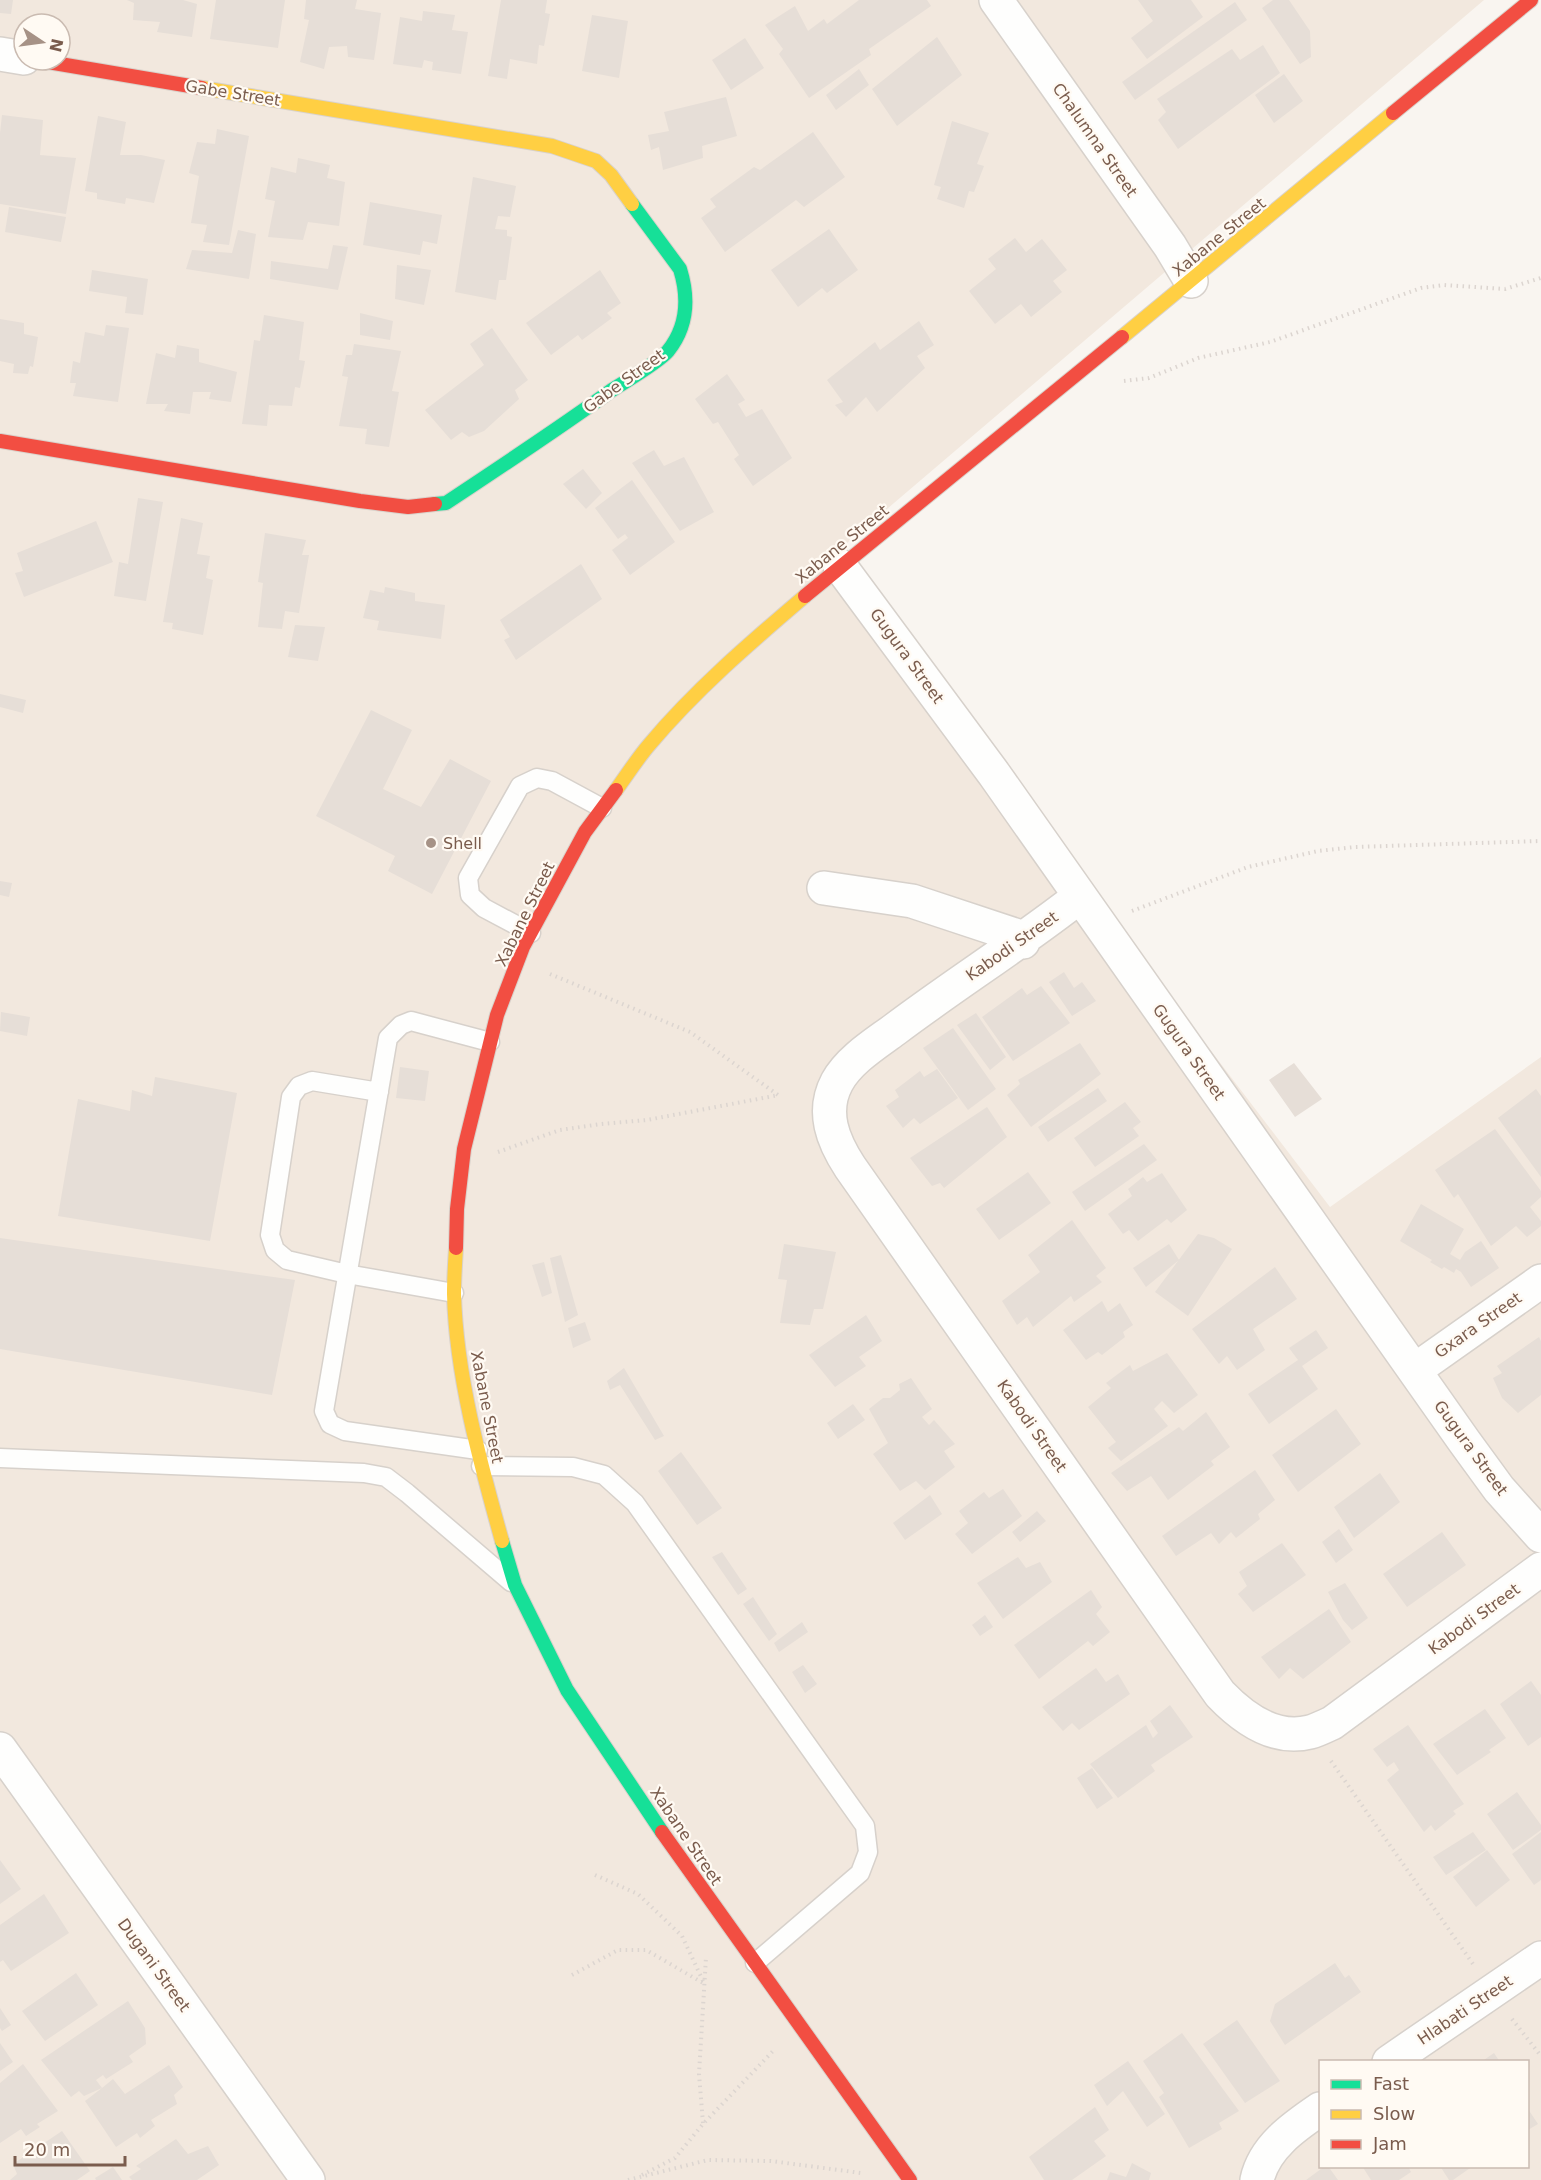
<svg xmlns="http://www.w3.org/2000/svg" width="1541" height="2180" font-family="'DejaVu Sans',sans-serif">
	<rect width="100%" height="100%" fill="#f9f5f0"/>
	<path fill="#f2e8de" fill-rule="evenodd" d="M0 0H1484L833 555 1330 1207 1541 1057V2180H0ZM24 24H60V60H24ZM1320 2062H1528V2166H1320Z"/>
	<path fill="#e6ded7" d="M0 0H13L11 14 0 13Z
		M127 0H183L197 4 192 37 157 32 160 22 133 20 134 3Z
		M216 0H285L278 48 210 39Z
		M306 0H357L355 9 381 13 374 60 348 57 347 46 329 47 324 69 300 62 309 20 304 19Z
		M501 0H547L545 13 550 14 544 46 539 45 537 64 510 59 507 79 488 76Z
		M859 0H927L931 6 869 49 871 55 809 98 779 54 783 49 765 25 795 6 808 31 824 19 827 24Z
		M1138 0H1191L1203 17 1147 59 1131 38 1153 21Z
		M1273 0H1289L1310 31 1311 57 1300 64 1262 8Z
		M1235 2 1247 20 1135 100 1122 82Z
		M423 11 455 15 452 30 468 32 461 74 432 70 433 62 424 60 422 68 393 64 400 17 422 21Z
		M592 15 628 21 619 78 582 71Z
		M937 37 962 75 897 126 872 89Z
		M745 38 764 68 731 90 712 60Z
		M1263 45 1280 73 1178 149 1158 120 1166 112 1157 99 1232 49 1240 60Z
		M859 69 869 85 836 110 826 95Z
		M1284 74 1303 101 1274 123 1255 95Z
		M726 97 737 136 702 146 703 158 663 170 659 147 651 150 648 135 669 131 664 112Z
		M2 115 43 120 40 155 76 158 66 214 0 204V133Z
		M98 116 126 122 120 155H141L165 160 154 203 126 198 125 204 97 199V193L85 191Z
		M952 121 989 133 977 164 984 166 974 192 969 191 964 208 937 199 941 187 934 185Z
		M217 129 249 136 229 245 203 242 207 225 191 223 199 176 189 173 197 142 215 144Z
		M813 132 845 177 804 207 796 200 725 252 701 218 716 207 710 199 754 167 760 170Z
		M298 158 330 165 327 178 345 182 339 226 308 222 303 240 268 237 275 201 265 199 271 167 296 173Z
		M473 177 516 186 510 217 498 216 495 229 507 230V236L512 237 506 280H499L496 300 455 292Z
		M370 202 442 215 437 244 423 241 420 255 363 245Z
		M9 207 66 217 61 242 5 232Z
		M829 229 858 270 827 293 822 288 798 307 771 270Z
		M238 230 256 234 249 279 186 269 192 250 232 253Z
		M1015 238 1026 252 1042 239 1067 270 1053 281 1062 292 1031 317 1021 304 995 324 969 291 996 269 988 259Z
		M333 245 348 247 338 290 270 279 271 261 328 269Z
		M397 265 431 270 424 305 395 299Z
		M92 270 148 279 143 315 125 313 127 297 89 291Z
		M600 270 621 303 607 313 612 318 582 340 578 335 551 355 526 323Z
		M360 313 393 321 390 340 360 335Z
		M264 315 304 322 299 360 305 361 300 388 295 387 292 406 269 405 267 426 242 424 254 340 260 341Z
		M0 319 24 323V334L38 337 33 367 30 366 28 374 13 373 14 364 0 361Z
		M919 321 934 345 917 356 925 368 877 412 866 397 846 417 835 405 843 402 827 380 875 342 880 350Z
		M106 325 129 328 118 402 73 396 76 383H70L73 361 80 363 85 332 104 336Z
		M492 328 528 380 515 390 519 399 484 431 469 437 462 432 451 440 425 410 484 365 470 344Z
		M354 344 401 351 392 391 399 392 389 447 365 444 367 429 339 426 348 377 342 376 346 355H352Z
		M177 345 199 349V362L237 372 231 402 209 399 211 392H193L190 414 164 411 168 404H146L156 353 175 358Z
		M727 374 745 400 738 404 746 417 762 409 792 458 753 486 734 459 739 455 718 422 713 424 695 399Z
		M654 450 664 466 684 457 714 512 680 531 632 463Z
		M583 469 602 493 586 509 563 484Z
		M632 480 675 542 630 575 612 550 628 538 625 534 618 539 595 508Z
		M138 498 163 502 146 601 114 596 119 562 128 564Z
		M181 518 203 523 197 554 210 556 206 578 213 580 203 635 172 629 173 623 163 622Z
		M96 521 113 562 24 597 15 573 23 571 17 553Z
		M265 533 306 540 302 555H309L299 613 285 611 282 629 258 627 263 583 258 582Z
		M581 564 602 599 516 660 504 640 510 637 500 620Z
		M385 587 415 593V601L445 605 441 639 377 630 379 621 363 618 370 590 384 593Z
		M295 625 325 627 318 661 288 657Z
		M0 694 26 700 23 713 0 707Z
		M371 710 412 730 383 789 421 807 450 759 491 781 432 894 388 871 395 856 316 816Z
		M0 881 12 883 9 897 0 895Z
		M1064 972 1074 988 1082 982 1096 1001 1072 1016 1049 982Z
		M1041 986 1070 1023 1013 1061 982 1017 1022 988 1027 995Z
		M1 1012 30 1017 27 1036 0 1031Z
		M976 1013 1006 1057 990 1070 957 1025Z
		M953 1028 996 1089 968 1110 923 1048Z
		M1080 1043 1101 1074 1031 1127 1007 1095 1020 1084 1018 1080Z
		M1294 1063 1322 1099 1295 1117 1269 1080Z
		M400 1067 429 1071 425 1101 396 1098Z
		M937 1069 958 1098 920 1124 914 1118 903 1128 886 1106 899 1097 895 1090 920 1071 924 1077Z
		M155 1077 237 1093 210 1241 58 1216 78 1099 130 1111 132 1090 152 1096Z
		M1098 1088 1107 1101 1048 1142 1038 1127Z
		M1536 1089 1541 1096V1177L1498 1118Z
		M1125 1102 1141 1122 1133 1128 1139 1136 1095 1167 1074 1138Z
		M987 1107 1007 1137 944 1188 940 1183 932 1186 910 1158Z
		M1495 1129 1541 1191V1197L1530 1207 1541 1221V1226L1527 1237 1516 1226 1491 1246 1458 1194 1454 1198 1435 1170Z
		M1144 1144 1157 1160 1085 1211 1072 1192Z
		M1028 1172 1051 1203 999 1240 976 1209Z
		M1162 1173 1187 1210 1171 1223 1167 1219 1138 1241 1129 1230 1123 1234 1108 1214 1132 1196 1128 1189 1143 1177 1147 1182Z
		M1421 1204 1464 1229 1450 1254 1460 1260 1465 1252 1481 1241 1499 1268 1471 1287 1461 1272 1456 1269 1454 1273 1444 1267 1442 1269 1430 1262 1432 1260 1400 1241Z
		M1072 1220 1106 1268 1096 1276 1102 1282 1074 1302 1071 1296 1033 1327 1027 1317 1017 1325 1002 1301 1040 1272 1028 1255Z
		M1198 1234 1214 1238 1232 1249 1188 1316 1155 1292Z
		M0 1238 295 1280 272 1395 0 1349Z
		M784 1244 836 1252 823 1309H814L810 1325 780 1323 787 1280 778 1279Z
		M1169 1244 1179 1260 1146 1287 1133 1268Z
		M561 1255 578 1315 565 1322 550 1258Z
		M544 1262 552 1293 542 1297 532 1265Z
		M1275 1267 1297 1299 1253 1329 1265 1350 1237 1370 1227 1356 1219 1364 1192 1329Z
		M1102 1301 1108 1312 1120 1303 1133 1325 1123 1332 1125 1337 1102 1355 1098 1352 1086 1360 1063 1330Z
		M866 1315 882 1341 859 1357 866 1366 835 1387 809 1355Z
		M585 1322 591 1340 573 1348 568 1328Z
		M1316 1330 1328 1348 1302 1366 1318 1389 1269 1424 1248 1394 1298 1360 1289 1348Z
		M1539 1337 1541 1341V1395L1518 1413 1502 1398 1493 1378 1502 1373 1497 1366Z
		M1167 1353 1198 1395 1174 1413 1162 1401 1154 1409 1168 1426 1121 1461 1108 1448 1116 1442 1088 1407 1111 1388 1106 1383 1130 1365 1133 1371Z
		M624 1368 664 1436 655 1440 620 1385 610 1390 607 1381Z
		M911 1378 932 1409 922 1417 929 1425 934 1420 955 1444 944 1451 955 1467 925 1490 916 1481 900 1491 873 1454 888 1443 869 1409 883 1398H890L900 1390 899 1384Z
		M853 1404 865 1420 838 1439 827 1423Z
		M1336 1409 1361 1444 1298 1492 1272 1455Z
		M1206 1412 1230 1447 1211 1461 1214 1465 1168 1500 1151 1476 1127 1491 1111 1473 1179 1427 1183 1431Z
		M681 1452 722 1508 697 1525 658 1471Z
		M1255 1470 1275 1500 1258 1514 1260 1519 1236 1538 1231 1532 1219 1544 1211 1533 1176 1556 1162 1536Z
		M1380 1473 1400 1502 1354 1538 1334 1507Z
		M1003 1489 1022 1516 972 1554 955 1534 968 1523 959 1511 984 1492 989 1498Z
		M930 1495 942 1514 905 1540 893 1523Z
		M1037 1511 1046 1521 1020 1542 1012 1532Z
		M1339 1529 1353 1550 1336 1563 1322 1542Z
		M1442 1532 1466 1565 1407 1607 1383 1574Z
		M1282 1543 1306 1575 1253 1612 1238 1594 1247 1586 1239 1572Z
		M722 1552 747 1589 738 1595 712 1557Z
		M1018 1557 1026 1568 1040 1562 1052 1582 1003 1619 977 1583Z
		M1345 1583 1368 1618 1352 1630 1343 1620 1328 1592Z
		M1091 1590 1102 1607 1096 1614 1110 1632 1093 1646 1088 1641 1039 1679 1014 1645Z
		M753 1597 777 1634 769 1641 743 1604Z
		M1329 1609 1351 1642 1303 1679 1290 1668 1279 1679 1261 1657Z
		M985 1615 993 1627 980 1636 972 1625Z
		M802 1622 808 1632 779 1652 774 1643Z
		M803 1665 817 1684 805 1693 792 1672Z
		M1096 1668 1106 1682 1118 1674 1130 1694 1079 1730 1072 1723 1063 1731 1042 1707Z
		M1531 1681 1541 1695V1737L1528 1746 1500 1704Z
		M1170 1705 1193 1737 1151 1765 1155 1771 1118 1798 1090 1764 1146 1725 1153 1738 1158 1733 1150 1721Z
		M1485 1709 1506 1738 1489 1750 1491 1752 1457 1775 1433 1744Z
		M1408 1725 1464 1804 1453 1811 1456 1814 1435 1831 1431 1825 1424 1832 1387 1780 1399 1770 1394 1762 1387 1767 1373 1749Z
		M1092 1768 1113 1798 1097 1809 1077 1778Z
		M1517 1792 1541 1825V1830L1513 1850 1487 1814Z
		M1473 1832 1486 1850 1446 1875 1433 1857Z
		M1541 1832V1880L1534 1885 1512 1854Z
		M1487 1850 1510 1880 1476 1907 1453 1877Z
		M0 1860 21 1889 0 1904Z
		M44 1894 69 1933 11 1971 3 1960 0 1962V1925Z
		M1335 1963 1345 1978 1349 1975 1361 1992 1285 2045 1270 2021 1275 2004Z
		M76 1973 98 2005 45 2041 22 2011Z
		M128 2001 145 2028 146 2044 129 2056 133 2062 106 2079 103 2075 96 2080 102 2088 113 2079 125 2094 169 2065 183 2087 174 2095 177 2104 151 2120 155 2126 140 2138 137 2133 116 2147 85 2101 102 2088 84 2096 79 2091 71 2097 41 2060Z
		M0 2008 11 2025 2 2031 0 2028Z
		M1237 2020 1280 2081 1245 2103 1203 2044Z
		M1182 2033 1239 2111 1219 2123 1222 2129 1189 2148 1159 2097 1164 2093 1143 2061Z
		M0 2043 13 2062 0 2071Z
		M1494 2053 1500 2062H1481Z
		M1128 2061 1165 2114 1147 2127 1123 2091 1107 2106 1094 2085Z
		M23 2064 58 2111 37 2124 40 2127 26 2136 21 2129 0 2143V2083Z
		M1095 2107 1109 2130 1094 2141 1106 2156 1072 2180H1044L1029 2157Z
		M1528 2109 1538 2124 1528 2130Z
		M62 2131 90 2171 77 2180H10L17 2174 13 2164Z
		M176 2139 188 2154 208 2146 219 2165 197 2180H132L129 2177 141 2169 136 2166Z
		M1132 2163 1151 2173 1149 2180H1107L1110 2172 1126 2177Z
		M1325 2166H1328L1338 2180H1306Z
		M1362 2166H1408L1411 2172 1399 2180H1371Z
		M1440 2166H1473L1453 2180H1449Z
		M113 2167 122 2180H96L95 2178Z"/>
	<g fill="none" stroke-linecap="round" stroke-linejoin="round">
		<g stroke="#d7d1cb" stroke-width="21">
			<path id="lane" d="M531 933 484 908 470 895 468 878 520 786 537 778 552 781 602 808
				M379 1092 312 1081 299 1086 291 1097 270 1235 275 1250 287 1260 347 1274 454 1293
				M478 1450 345 1431 330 1424 324 1411 388 1038 401 1025 411 1021 490 1042
				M0 1458 364 1473 386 1477 407 1493 511 1582
				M481 1466 573 1467 604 1475 635 1503 865 1826 868 1852 860 1873 755 1963"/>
		</g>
		<g stroke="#d7d1cb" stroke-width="36">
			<path id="street" d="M996 0 1170 246 1191 281
				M0 54 24 58
				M840 566 994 774 1464 1441 1499 1489 1541 1536
				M824 888 912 901 1024 938 1023 942
				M1079 897C1019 944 955 984 894 1030 875 1044 849 1060 837 1082 821 1112 833 1141 850 1167L1220 1694C1243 1718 1275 1741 1310 1732 1318 1730 1325 1726 1332 1723L1541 1569
				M1415 1370 1541 1281
				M0 1749 308 2180
				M1389 2062 1541 1958
				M1257 2180C1264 2147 1295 2126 1320 2109"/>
		</g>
		<g stroke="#d9d2cb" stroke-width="16">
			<path id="fast" d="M435 504 446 503C502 466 558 429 612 390 626 381 659 362 668 351 688 326 689 298 680 269L632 204
				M502 1541 515 1585 567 1690 662 1832"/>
		</g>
		<g stroke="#d9d2cb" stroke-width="16">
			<path id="slow" d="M202 88 552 146 596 161 611 175 632 204
				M1122 337 1393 113
				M616 790C627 775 637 759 649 745 695 690 750 643 805 596
				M456 1248C455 1263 454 1278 454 1294 456 1375 480 1462 502 1541"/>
		</g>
		<g stroke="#d9d2cb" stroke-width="16">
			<path id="jam" d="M36 60 202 88
				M1393 113 1531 0
				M0 441 360 501 408 507 435 504
				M805 596 1122 337
				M456 1248 457 1209 464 1149 497 1015 523 947 585 832 616 790
				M662 1832 910 2180"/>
		</g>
		<path stroke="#dcd5d0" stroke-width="4" stroke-dasharray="1.5 4.5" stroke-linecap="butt" d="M1124 381 1149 378 1198 358 1270 342 1421 288 1444 285 1505 289 1541 278
			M1132 911 1248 867 1318 851 1355 847 1541 841
			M550 974 690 1032 778 1095
			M498 1152 560 1130 601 1124 647 1120 779 1095
			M1331 1761 1473 1964
			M595 1875 638 1894 682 1936 704 1983
			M572 1975 618 1950H646L703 1983
			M1512 2019 1541 2056
			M703 2123 699 2074 706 1957
			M642 2175 675 2158 703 2124 775 2049
			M628 2180 708 2160 771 2161 861 2173"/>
		<use href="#lane" stroke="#fefefd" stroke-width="18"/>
		<use href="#street" stroke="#fefefd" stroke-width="33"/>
		<use href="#fast" stroke="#16e098" stroke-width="14"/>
		<use href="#slow" stroke="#ffcf43" stroke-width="14"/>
		<use href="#jam" stroke="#f24e42" stroke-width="14"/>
	</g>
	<circle fill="#a69286" stroke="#fffaf3" stroke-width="2" cx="431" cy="843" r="6"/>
	<g text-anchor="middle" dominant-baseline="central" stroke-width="4.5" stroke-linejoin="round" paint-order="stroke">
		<g font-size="16" fill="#7a5c4d" stroke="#fffaf3">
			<text transform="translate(233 93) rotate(9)">Gabe Street</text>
			<text transform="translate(1095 140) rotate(55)">Chalumna Street</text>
			<text transform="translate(1219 237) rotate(-39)">Xabane Street</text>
			<text transform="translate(624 381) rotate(-36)">Gabe Street</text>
			<text transform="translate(842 544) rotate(-39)">Xabane Street</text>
			<text transform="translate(907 656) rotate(54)">Gugura Street</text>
			<text transform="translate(525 914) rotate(-64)">Xabane Street</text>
			<text transform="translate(1012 946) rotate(-35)">Kabodi Street</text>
			<text transform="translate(1189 1052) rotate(55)">Gugura Street</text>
			<text transform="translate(1478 1325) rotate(-35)">Gxara Street</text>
			<text transform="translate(487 1407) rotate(79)">Xabane Street</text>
			<text transform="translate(1032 1426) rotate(55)">Kabodi Street</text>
			<text transform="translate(1471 1448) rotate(54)">Gugura Street</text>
			<text transform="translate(1474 1619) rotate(-36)">Kabodi Street</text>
			<text transform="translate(686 1836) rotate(56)">Xabane Street</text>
			<text transform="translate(154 1965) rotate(54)">Dugani Street</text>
			<text transform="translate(1465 2010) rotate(-34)">Hlabati Street</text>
		</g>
		<g font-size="16" fill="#7a5c4d" stroke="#fffaf3" text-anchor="start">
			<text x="443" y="843">Shell</text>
		</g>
	</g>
	<rect x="1319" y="2060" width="210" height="108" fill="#fffaf3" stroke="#cabbb1" stroke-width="1.5"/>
	<rect x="1331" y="2080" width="30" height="9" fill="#16e098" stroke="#cabbb1" stroke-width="1.5"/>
	<text x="1373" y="2090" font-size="18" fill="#7a5c4d">Fast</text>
	<rect x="1331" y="2110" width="30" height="9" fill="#ffcf43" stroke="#cabbb1" stroke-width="1.5"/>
	<text x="1373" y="2120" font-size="18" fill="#7a5c4d">Slow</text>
	<rect x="1331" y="2140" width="30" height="9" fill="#f24e42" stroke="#cabbb1" stroke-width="1.5"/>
	<text x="1373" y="2150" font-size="18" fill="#7a5c4d">Jam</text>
	<g transform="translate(42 42) rotate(103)"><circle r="28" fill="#fffaf3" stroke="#cabbb1" stroke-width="1.5"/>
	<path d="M0-4.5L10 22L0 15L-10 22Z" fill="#a69286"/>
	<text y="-9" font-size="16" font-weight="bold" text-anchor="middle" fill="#7a5c4d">N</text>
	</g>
	<path d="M15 2156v9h110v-9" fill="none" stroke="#7a5c4d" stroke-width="3"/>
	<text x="24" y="2156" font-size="18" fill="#7a5c4d" stroke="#fffaf3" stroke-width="4.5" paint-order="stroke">20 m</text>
</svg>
